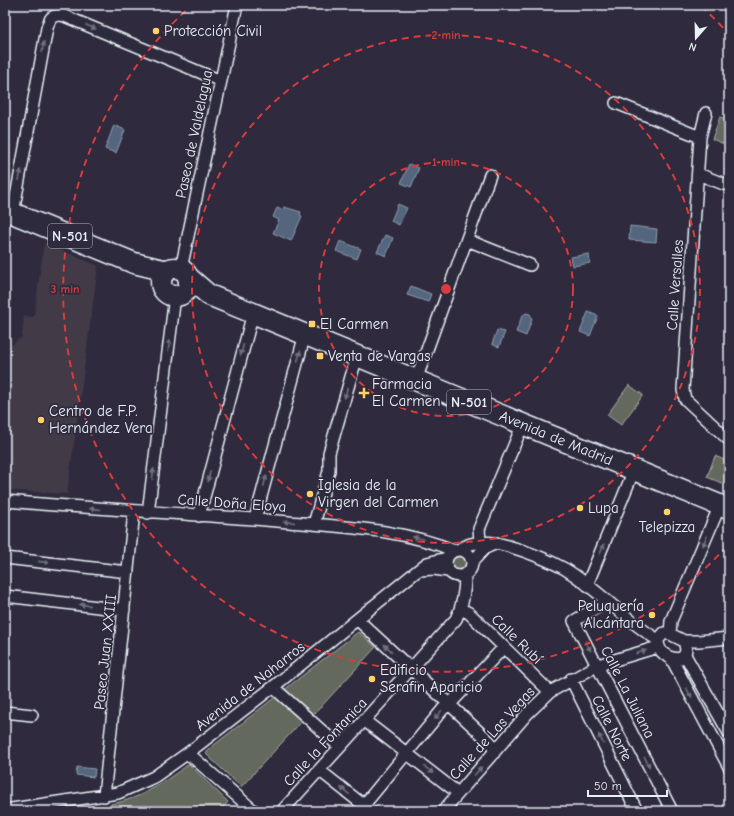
<svg xmlns="http://www.w3.org/2000/svg" width="734" height="816" font-family="'Comic Neue',sans-serif">
	<rect width="100%" height="100%" fill="#2f2a3d"/>
	<filter id="ink" filterUnits="userSpaceOnUse"><feTurbulence type="fractalNoise" baseFrequency=".025" numOctaves="2"/><feDisplacementMap in="SourceGraphic" scale="8" xChannelSelector="R" yChannelSelector="G"/><feConvolveMatrix kernelMatrix="1 2 1 2 8 2 1 2 1" color-interpolation-filters="sRGB"/></filter>
	<g filter="url(#ink)">
		<path fill="#423b47" d="M44 243 98 266 67 494 5 490V350L22 337 24 316 34 317Z"/>
		<path fill="#64695b" stroke="#a6adaa" d="M720 117 729 120V146L712 139Z
			M629 385 643 395 621 425 607 415Z
			M715 456 729 462V486L707 477Z
			M452 564a7 7 0 1 1 14 0a7 7 0 1 1-14 0Z
			M358 632 376 647 305 724 302 721 241 787 206 754 209 749Z
			M189 764 228 802 219 811H110L111 804C141 799 164 782 189 764Z"/>
		<path fill="#53667e" stroke="#8f9eaf" d="M114 125 125 130 116 153 105 149Z
			M409 164 419 168 411 187 401 183Z
			M398 204 407 208 399 225 391 221Z
			M284 207 301 212 300 215 302 216 291 241 273 233 279 220 273 217 277 208 282 210Z
			M630 226 657 229 656 242 629 240Z
			M385 235 393 238 386 256 377 252Z
			M340 241 361 249 357 259 336 251Z
			M589 254 590 263 573 266 571 257Z
			M411 286 431 294 428 302 407 295Z
			M588 312 598 316 590 336 580 332Z
			M526 313 530 314 532 319 526 336 516 332 522 316Z
			M497 330 505 332 499 347 492 344Z
			M77 767 95 769 94 777 76 775Z"/>
		<g fill="none" stroke-linecap="round" stroke-linejoin="round">
			<g stroke="#e8f1f8" stroke-width="14">
				<path id="street" d="M616 103 700 137
					M706 113 700 137 683 390 685 399 729 440
					M698 174 729 186
					M13 213 47 28C50 18 51 15 62 15L221 81
					M467 240 530 265
					M181 269 237 5
					M416 380 490 175
					M5 501C99 509 194 514 289 522 344 527 403 529 455 551
					M148 513 175 296
					M199 516 253 313
					M255 519 305 334
					M314 524 329 471V453L357 356
					M480 541 479 529 523 424
					M446 563a13 13 0 1 1 26 0a13 13 0 1 1-26 0Z
					M458 550C473 539 491 541 508 546 528 552 547 559 565 569 598 589 625 620 658 640
					M5 558 128 572
					M473 561 485 548 497 543
					M420 570 434 569 448 571
					M587 585 634 470
					M5 596 124 610
					M606 602 574 621 672 811
					M461 609 469 613 550 692
					M358 620 489 741 493 746 494 753
					M664 633 670 634 684 641 686 649 685 655 679 659C667 658 658 653 658 640Z
					M670 634 671 621 720 505
					M684 641H699L729 638
					M685 655 729 733
					M671 658 729 767
					M571 679 637 811
					M273 687 340 747
					M5 712 32 715
					M365 721 458 793
					M188 753 254 811
					M319 770 371 811
					M104 796 134 512
					M5 810 118 793 154 777 188 753 273 687 427 563 447 558
					M282 811 456 619C463 605 465 591 465 576
					M359 811 443 709 450 704 504 647
					M443 811 528 713 550 692 598 665 658 647"/>
			</g>
			<g stroke="#e8f1f8" stroke-width="23">
				<g id="highway">
					<path d="M5 210 134 263 167 271"/>
					<circle cx="175" cy="282" r="14"/>
					<path id="s1" d="M188 277 209 295 729 509"/>
				</g>
			</g>
			<use href="#street" stroke="#2f2a3d" stroke-width="11"/>
			<use href="#highway" stroke="#2f2a3d" stroke-width="20"/>
		</g>
		<defs><path id="oneway-solid" d="M-6-.8H1V-3.2L6.5 0L1 3.2V.8H-6Z"/></defs>
		<g fill="#70707e">
			<use href="#oneway-solid" transform="translate(91 27) rotate(23)"/>
			<use href="#oneway-solid" transform="translate(43 47) rotate(-79)"/>
			<use href="#oneway-solid" transform="translate(20 175) rotate(-79)"/>
			<use href="#oneway-solid" transform="translate(169 345) rotate(-83)"/>
			<use href="#oneway-solid" transform="translate(242 350) rotate(105)"/>
			<use href="#oneway-solid" transform="translate(299 356) rotate(-75)"/>
			<use href="#oneway-solid" transform="translate(346 393) rotate(105)"/>
			<use href="#oneway-solid" transform="translate(153 474) rotate(-83)"/>
			<use href="#oneway-solid" transform="translate(209 476) rotate(105)"/>
			<use href="#oneway-solid" transform="translate(265 481) rotate(-75)"/>
			<use href="#oneway-solid" transform="translate(95 509) rotate(-175)"/>
			<use href="#oneway-solid" transform="translate(289 522) rotate(-175)"/>
			<use href="#oneway-solid" transform="translate(418 538) rotate(-167)"/>
			<use href="#oneway-solid" transform="translate(705 541) rotate(113)"/>
			<use href="#oneway-solid" transform="translate(602 549) rotate(-68)"/>
			<use href="#oneway-solid" transform="translate(44 562) rotate(6)"/>
			<use href="#oneway-solid" transform="translate(85 605) rotate(-174)"/>
			<use href="#oneway-solid" transform="translate(588 646) rotate(61)"/>
			<use href="#oneway-solid" transform="translate(388 648) rotate(-138)"/>
			<use href="#oneway-solid" transform="translate(641 652) rotate(-17)"/>
			<use href="#oneway-solid" transform="translate(689 693) rotate(62)"/>
			<use href="#oneway-solid" transform="translate(438 715) rotate(129)"/>
			<use href="#oneway-solid" transform="translate(601 739) rotate(-117)"/>
			<use href="#oneway-solid" transform="translate(647 762) rotate(63)"/>
			<use href="#oneway-solid" transform="translate(429 770) rotate(38)"/>
			<use href="#oneway-solid" transform="translate(478 771) rotate(-48)"/>
			<use href="#oneway-solid" transform="translate(345 791) rotate(-142)"/>
		</g>
	</g>
	<g fill="none" stroke="#d83c3d" stroke-width="2" stroke-dasharray="7 5">
		<circle cx="446" cy="289" r="127"/>
		<circle cx="446" cy="289" r="254"/>
		<path d="M727 546A381 381 0 1 1 191 6M701 6A381 381 0 0 1 727 32"/>
	</g>
	<g fill="#ffd166" stroke="#2f2a3d" stroke-width="1.5">
		<circle cx="156" cy="31" r="4"/>
		<rect x="308" y="320" width="8" height="8" rx="2"/>
		<rect x="316" y="352" width="8" height="8" rx="2"/>
		<path d="M362 387h4v4h4v4h-4v4h-4v-4h-4v-4h4z"/>
		<circle cx="41" cy="420" r="4"/>
		<circle cx="310" cy="494" r="4"/>
		<circle cx="580" cy="508" r="4"/>
		<circle cx="667" cy="512" r="4"/>
		<circle cx="652" cy="615" r="4"/>
		<circle cx="372" cy="679" r="4"/>
	</g>
	<g text-anchor="middle" dominant-baseline="central" stroke-width="3.5" stroke-linejoin="round" paint-order="stroke">
		<g fill="#2f2a3d" stroke="#b0b5c0" stroke-width="1">
			<rect x="48" y="224" width="44" height="24" rx="3"/>
			<rect x="447" y="390" width="44" height="24" rx="3"/>
		</g>
		<g font-size="14" font-weight="bold" fill="#e8f1f8">
			<text x="70" y="236">N-501</text>
			<text x="469" y="402">N-501</text>
		</g>
		<g font-size="15" fill="#e8f1f8" stroke="#2f2a3d" text-anchor="start">
			<text x="164" y="31">Protección Civil</text>
			<text x="320" y="324">El Carmen</text>
			<text x="328" y="356">Venta de Vargas</text>
			<text x="372" y="384">Farmacia<tspan x="372" dy="17">El Carmen</tspan></text>
			<text x="49" y="411">Centro de F.P.<tspan x="49" dy="17">Hernández Vera</tspan></text>
			<text x="318" y="485">Iglesia de la<tspan x="318" dy="17">Virgen del Carmen</tspan></text>
			<text x="588" y="508">Lupa</text>
			<text x="667" y="527" text-anchor="middle">Telepizza</text>
			<text x="644" y="606" text-anchor="end">Peluquería<tspan x="644" dy="17">Alcántara</tspan></text>
			<text x="380" y="670">Edificio<tspan x="380" dy="17">Serafin Aparicio</tspan></text>
		</g>
		<g font-size="15" fill="#e8f1f8" stroke="#2f2a3d">
			<text transform="translate(194 134) rotate(-78)">Paseo de Valdelagua</text>
			<text transform="translate(675 285) rotate(-86)">Calle Versalles</text>
			<text stroke="none"><textPath href="#s1" startOffset="403">Avenida de Madrid</textPath></text>
			<text transform="translate(232 503) rotate(4)">Calle Doña Eloya</text>
			<text transform="translate(517 639) rotate(44)">Calle Rubí</text>
			<text transform="translate(105 652) rotate(-84)">Paseo Juan XXIII</text>
			<text transform="translate(250 686) rotate(-38)">Avenida de Naharros</text>
			<text transform="translate(628 692) rotate(63)">Calle La Juliana</text>
			<text transform="translate(612 728) rotate(63)">Calle Norte</text>
			<text transform="translate(492 733) rotate(-48)">Calle de Las Vegas</text>
			<text transform="translate(325 742) rotate(-47)">Calle la Fontanica</text>
		</g>
	</g>
	<circle cx="446" cy="289" r="6" fill="#d83c3d" stroke="#2f2a3d" stroke-width="2"/>
	<g font-size="12" text-anchor="middle" font-weight="bold" fill="#d83c3d" stroke="#2f2a3d" stroke-width="3.5" stroke-linejoin="round" paint-order="stroke">
		<text x="446" y="39">2 min</text>
		<text x="446" y="166">1 min</text>
		<text x="65" y="293">3 min</text>
	</g>
	<rect width="734" height="816" fill="none" stroke="#2f2a3d" stroke-width="20"/>
	<rect x="10" y="10" width="714" height="796" fill="none" stroke="#e8f1f8" stroke-width="1.5" filter="url(#ink)"/>
	<g transform="translate(696 38) rotate(200)" stroke="#2f2a3d" stroke-width="3" paint-order="stroke">
	<path d="M0-3L7 15L0 10L-7 15Z" fill="#e8f1f8"/>
	<text y="-6" font-size="11" font-weight="bold" text-anchor="middle" fill="#e8f1f8">N</text>
	</g>
	<path d="M588 790v6h79v-6" fill="none" stroke="#e8f1f8" stroke-width="2"/>
	<text x="594" y="790" font-size="12" fill="#e8f1f8" stroke="#2f2a3d" stroke-width="3" paint-order="stroke">50 m</text>
</svg>
